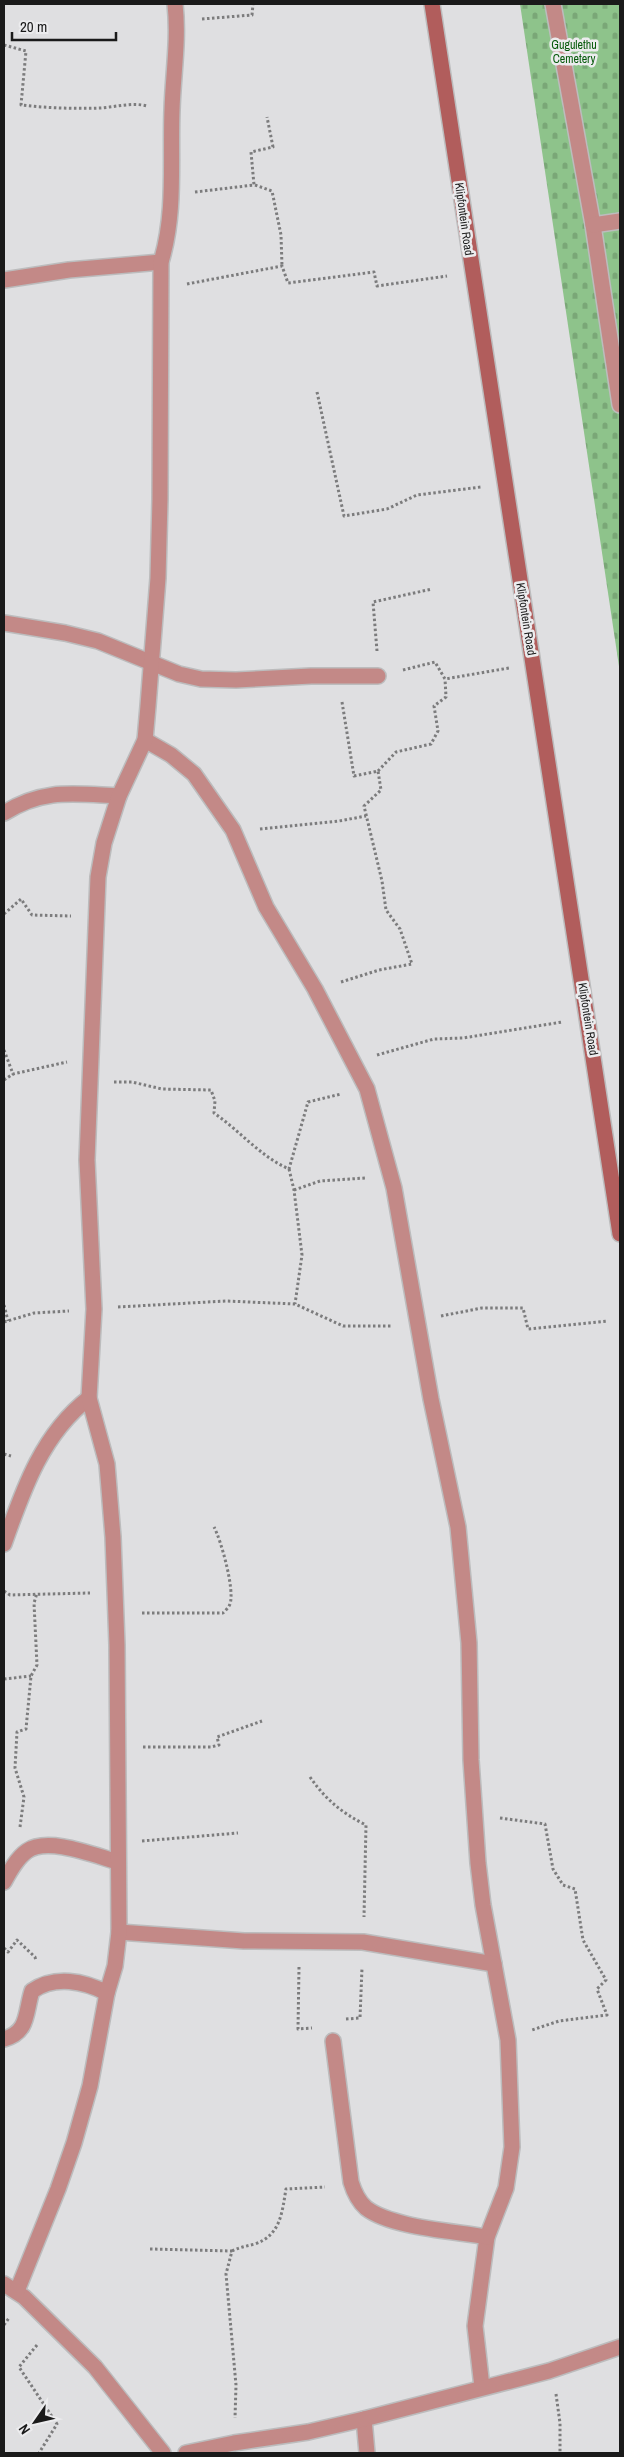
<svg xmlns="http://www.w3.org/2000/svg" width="624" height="2457" font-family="'Archivo Narrow',sans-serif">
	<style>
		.cemetery { fill: url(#cemetery-stones) }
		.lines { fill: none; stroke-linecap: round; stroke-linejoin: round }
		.lane-casing { stroke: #bcbcbd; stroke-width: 18 }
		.street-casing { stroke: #bcbcbd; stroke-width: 18 }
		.secondary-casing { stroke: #bcbcbd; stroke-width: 18 }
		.path { stroke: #7c7c7d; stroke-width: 3; stroke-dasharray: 2.5 2.5; stroke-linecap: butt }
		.lane { stroke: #c38987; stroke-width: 15 }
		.street { stroke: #c38987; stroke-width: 15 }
		.secondary { stroke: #b15d5c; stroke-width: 15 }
		.labels { text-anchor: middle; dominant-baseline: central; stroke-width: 5; stroke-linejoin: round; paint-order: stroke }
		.park-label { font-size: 12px; fill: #065a0b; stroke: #ececee }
		.street-label { font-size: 12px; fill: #1a1a1a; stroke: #ececee }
	</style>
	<defs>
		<pattern id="cemetery-stones" width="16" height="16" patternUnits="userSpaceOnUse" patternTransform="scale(1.25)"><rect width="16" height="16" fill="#8ec38b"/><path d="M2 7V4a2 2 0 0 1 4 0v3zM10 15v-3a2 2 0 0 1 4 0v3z" fill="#7aa777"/></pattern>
	</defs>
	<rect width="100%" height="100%" fill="#dfdfe1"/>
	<!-- cemetery -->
	<polygon class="cemetery" points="520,4 620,4 620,673"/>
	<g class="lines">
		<!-- lane casing -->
		<g class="lane-casing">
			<g id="lane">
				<polyline points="553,4 593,225 620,405"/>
				<polyline points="593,225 620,221"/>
			</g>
		</g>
		<!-- street casing -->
		<g class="street-casing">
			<g id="street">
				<polyline points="4,280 69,270 161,262"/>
				<polyline points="4,623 65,633 98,641 179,674 201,679 236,680 311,676 378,676"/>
				<polyline points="145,740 171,755 194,774 233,830 266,907 315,989 367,1089 394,1188 431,1399 458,1527 469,1643 471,1760 478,1863 483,1905 508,2040 512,2147 506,2188 487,2237 475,2326 482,2387"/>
				<path d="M4,813C44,788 74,794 119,796"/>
				<path d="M4,1544C23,1490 42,1434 89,1398"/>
				<path d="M4,1882C10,1871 17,1858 27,1851C48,1836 96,1856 118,1862"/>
				<polyline points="119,1932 244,1941 363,1942 494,1964"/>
				<path d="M4,2039C29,2032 25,2013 32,1991C55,1975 84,1981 107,1993"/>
				<path d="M333,2041L351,2182C354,2192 358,2201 366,2208C392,2228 455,2231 487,2237"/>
				<polyline points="4,2284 24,2297 95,2367 163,2453"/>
				<path d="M17,2291L58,2189L74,2143L90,2086L107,1993L115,1966L119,1932L117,1645L113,1537L107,1464L89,1398L94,1309L87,1160L98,877L104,843L119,796L145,740L148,706L158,578L160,499L161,262C176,212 170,162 172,110C173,75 179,39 175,4"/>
				<polyline points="364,2419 367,2453"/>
				<polyline points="186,2453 234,2443 308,2432 364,2419 549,2371 620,2347"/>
			</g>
		</g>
		<!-- secondary casing -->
		<g class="secondary-casing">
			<polyline id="secondary" points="432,4 620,1234"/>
		</g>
		<!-- path -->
		<g class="path">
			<polyline points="202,19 252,15 253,4"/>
			<path d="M4,45L26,51L21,105C47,108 74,109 100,108C116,107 132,102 147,106"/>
			<polyline points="255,185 272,191 281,235 282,266"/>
			<polyline points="195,192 254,185 251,152 273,147 267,117"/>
			<polyline points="187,284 282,266 288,283 374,272 377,286 447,276"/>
			<polyline points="317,392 344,516 387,509 417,495 481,487"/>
			<polyline points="377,651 373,602 432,589"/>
			<polyline points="403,670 435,662 445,679 509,668"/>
			<polyline points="378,771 396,752 431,744 438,731 434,706 446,697 445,679"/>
			<polyline points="260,829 339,821 366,816"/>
			<polyline points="4,914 21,899 32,915 71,916"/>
			<polyline points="341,982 379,970 412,964 400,929 386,910 382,881 364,806 381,790 378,771 354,776 342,702"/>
			<polyline points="4,1050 13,1074 67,1062"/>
			<polyline points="377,1055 434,1039 463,1038 562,1022"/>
			<polyline points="4,1080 13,1074"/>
			<path d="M114,1082H132L162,1089L211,1090L215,1101L214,1113C240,1131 261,1157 289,1169L308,1102L341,1094"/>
			<polyline points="289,1169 294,1190 302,1255 295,1304"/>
			<polyline points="294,1190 320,1181 365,1178"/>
			<polyline points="4,1305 8,1321"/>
			<polyline points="118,1307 226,1301 295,1304 343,1326 392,1326"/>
			<polyline points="441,1316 482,1308 523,1308 528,1329 608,1321"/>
			<polyline points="4,1322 34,1313 69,1311"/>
			<polyline points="4,1454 11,1456"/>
			<polyline points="4,1591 10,1595 90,1593"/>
			<path d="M142,1613H223C225,1611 229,1607 230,1604C235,1590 221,1540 214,1527"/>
			<polyline points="4,1679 31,1676"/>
			<polyline points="143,1747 211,1747 219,1745 217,1737 262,1721"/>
			<path d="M310,1777C326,1800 342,1813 366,1825L364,1917"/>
			<polyline points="500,1818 545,1824 553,1869 563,1885 575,1889 583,1940 606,1980 597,1989 607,2015 559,2021 532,2030"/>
			<polyline points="20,1827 24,1797 15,1768 17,1732 26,1729 31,1676 37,1665 34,1603 37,1593"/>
			<polyline points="142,1841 238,1833"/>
			<polyline points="4,1948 8,1952 17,1940 35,1957 36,1961"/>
			<polyline points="299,1967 298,2029 312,2028"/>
			<polyline points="346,2019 360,2018 362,1968"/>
			<polyline points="150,2249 232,2251 226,2274 236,2385 235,2418"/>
			<path d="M232,2251C240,2247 247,2246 255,2244C281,2235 282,2212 286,2189L325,2187"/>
			<polyline points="4,2325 9,2318"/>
			<polyline points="37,2345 19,2367 57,2424 39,2453"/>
			<polyline points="556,2394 560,2423 560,2453"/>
		</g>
		<!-- lane -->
		<use href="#lane" class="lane"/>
		<!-- street -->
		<use href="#street" class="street"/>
		<!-- secondary -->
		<use href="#secondary" class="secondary"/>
	</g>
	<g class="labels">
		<!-- park labels -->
		<g class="park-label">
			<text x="574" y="45">Gugulethu<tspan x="574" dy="14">Cemetery</tspan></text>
		</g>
		<!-- street labels -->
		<g class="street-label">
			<text transform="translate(464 219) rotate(82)">Klipfontein Road</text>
			<text transform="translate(526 619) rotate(81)">Klipfontein Road</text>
			<text transform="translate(588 1019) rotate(81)">Klipfontein Road</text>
		</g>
	</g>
	<!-- border -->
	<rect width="624" height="2457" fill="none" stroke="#1a1a1a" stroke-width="10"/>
	<!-- north arrow -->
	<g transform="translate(35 2422) rotate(236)" stroke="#ececee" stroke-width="4" paint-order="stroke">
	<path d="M0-4L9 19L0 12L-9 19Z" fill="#1a1a1a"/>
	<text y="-8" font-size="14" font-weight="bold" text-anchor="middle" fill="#1a1a1a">N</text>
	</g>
	<!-- scale -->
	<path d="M12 32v8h104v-8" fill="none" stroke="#1a1a1a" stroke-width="2.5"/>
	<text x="20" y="32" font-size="15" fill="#1a1a1a" stroke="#ececee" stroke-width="4" paint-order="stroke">20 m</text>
</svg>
